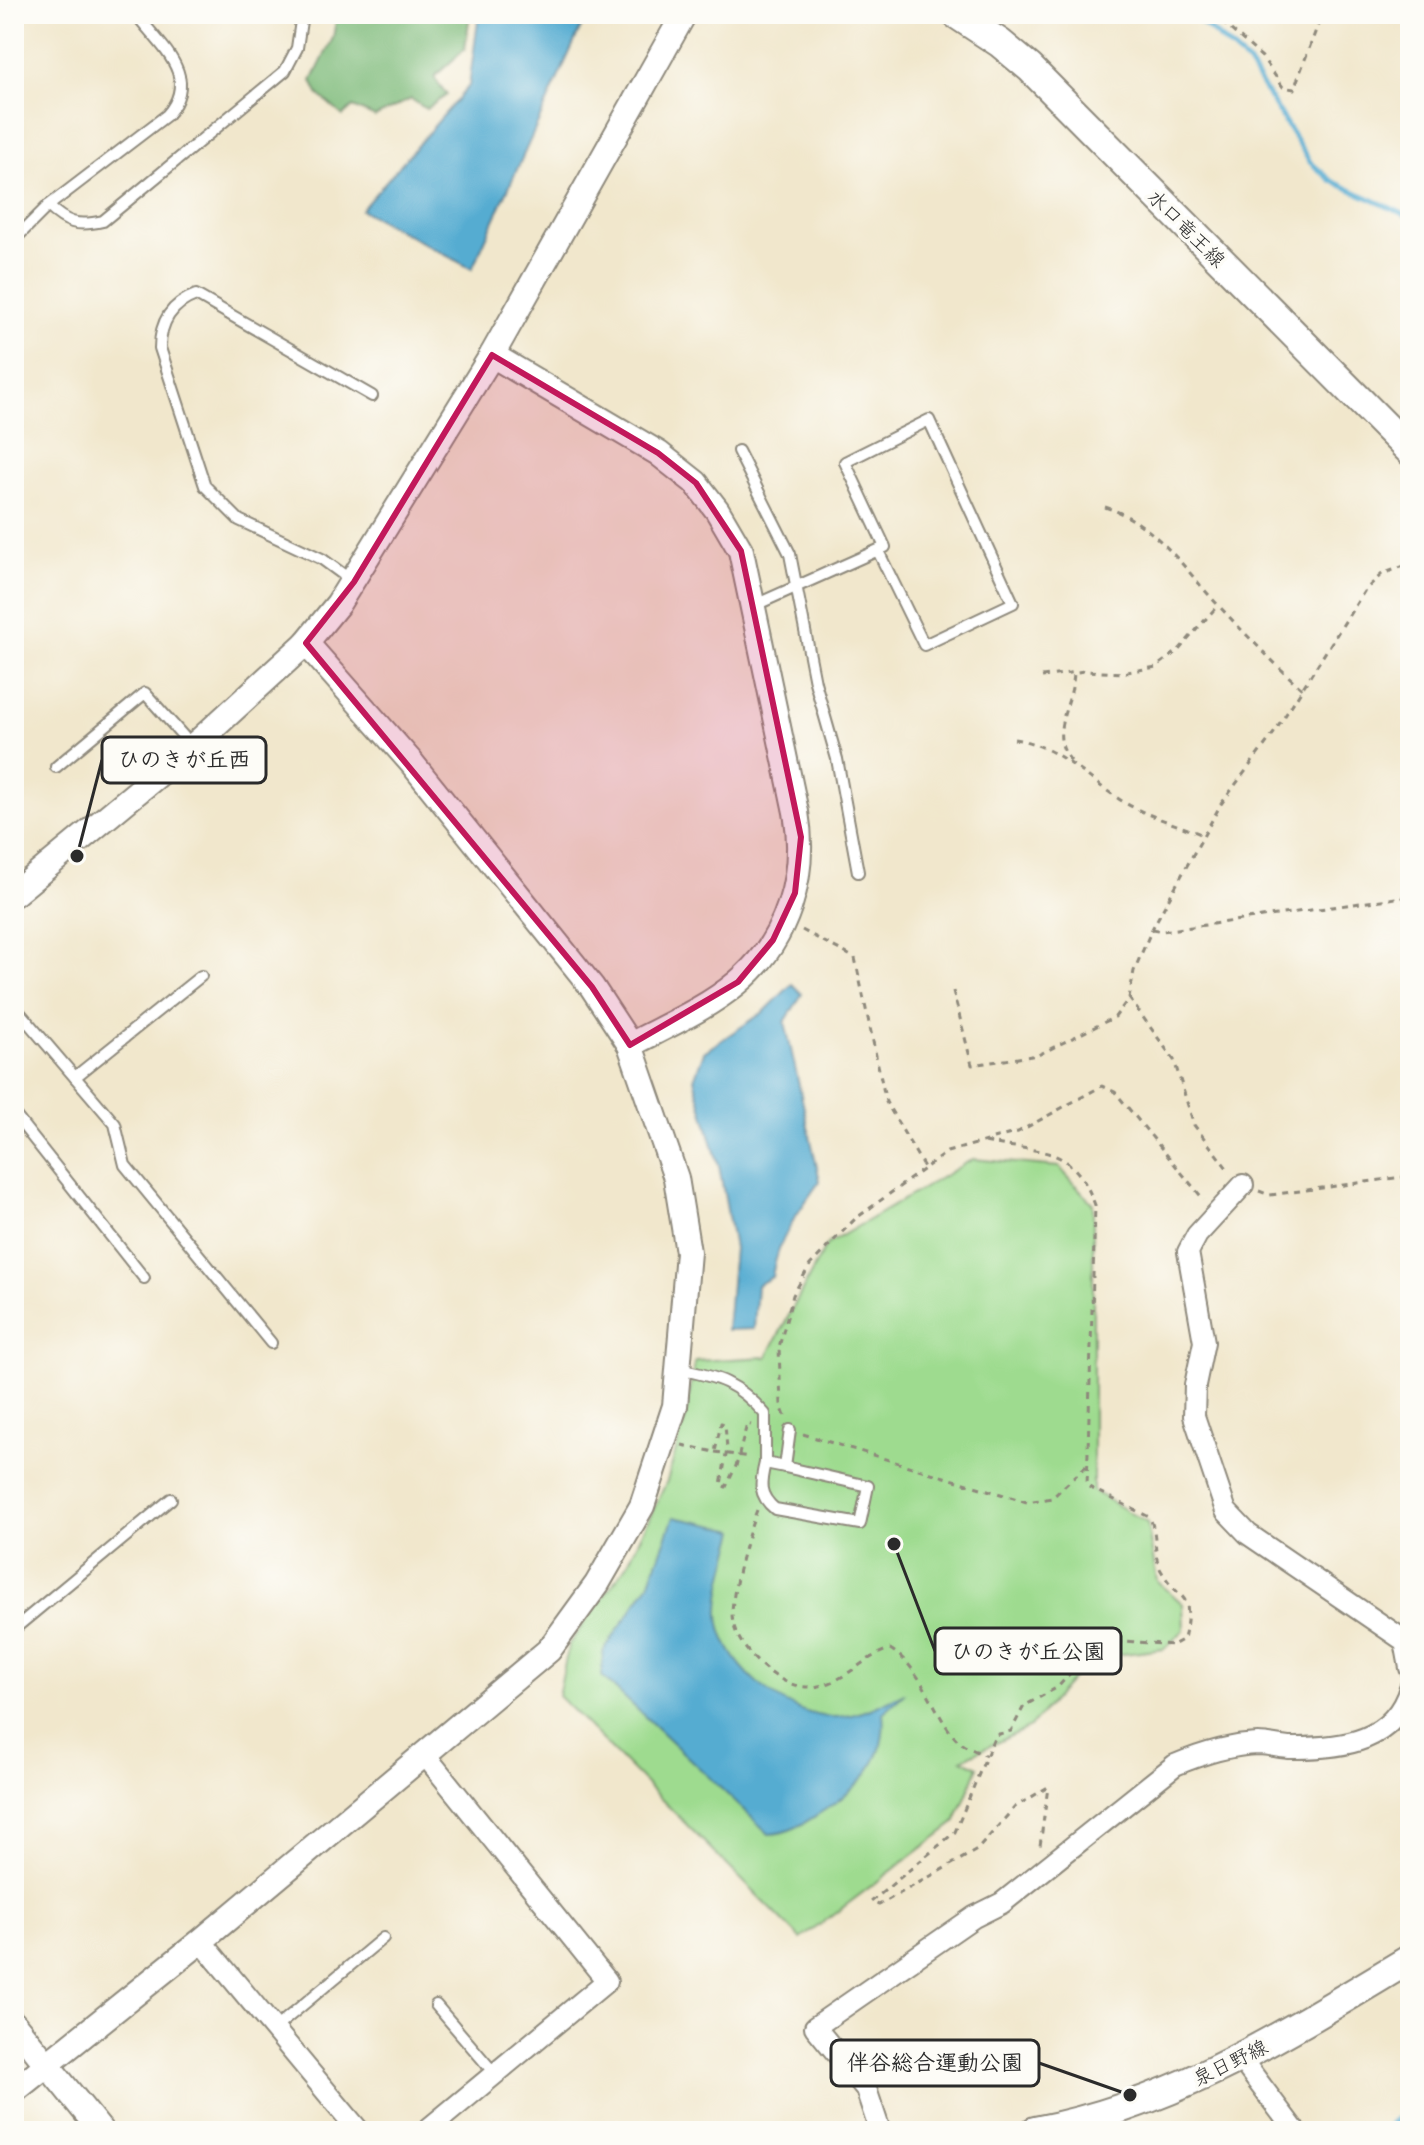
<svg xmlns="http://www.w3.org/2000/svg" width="1424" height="2145" font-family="Delius,'Klee One',sans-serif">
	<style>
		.green { fill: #9edb8f; stroke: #64835d; stroke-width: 2 }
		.forest { fill: #7ebb7a; stroke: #547352; stroke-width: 2 }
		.water { fill: #54acd1; stroke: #406c7e; stroke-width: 2 }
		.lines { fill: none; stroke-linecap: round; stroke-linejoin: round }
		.stream { stroke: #54acd1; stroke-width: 5 }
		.river { stroke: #54acd1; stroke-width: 32 }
		.service-casing { stroke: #8e897c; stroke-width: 14 }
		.minor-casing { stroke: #8e897c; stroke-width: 24 }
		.tertiary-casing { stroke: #8e897c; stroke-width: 28 }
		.secondary-casing { stroke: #8e897c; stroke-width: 32 }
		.path { stroke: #8e897c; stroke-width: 3; stroke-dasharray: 6 6; stroke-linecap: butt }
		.service { stroke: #fff; stroke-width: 10 }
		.minor { stroke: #fff; stroke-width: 20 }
		.tertiary { stroke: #fff; stroke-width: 24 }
		.secondary { stroke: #fff; stroke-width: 28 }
		.marked { fill: #c2185b; fill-opacity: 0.2; stroke: #c2185b; stroke-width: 6; stroke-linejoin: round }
		.labels { text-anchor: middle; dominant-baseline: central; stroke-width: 7; stroke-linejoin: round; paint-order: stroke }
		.street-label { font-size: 20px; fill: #2b2b2b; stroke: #fdfcf7 }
		.leader { fill: none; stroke: #2b2b2b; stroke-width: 3 }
		.callout-dot { fill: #2b2b2b; stroke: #fdfcf7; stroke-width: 3 }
		.callout { fill: #fdfcf7; stroke: #2b2b2b; stroke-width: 3 }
		.callout-label { font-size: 22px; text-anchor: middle; font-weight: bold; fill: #2b2b2b }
	</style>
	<rect width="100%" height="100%" fill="#fdfcf7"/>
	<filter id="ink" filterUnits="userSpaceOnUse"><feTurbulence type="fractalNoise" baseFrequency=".0125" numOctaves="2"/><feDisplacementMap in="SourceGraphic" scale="16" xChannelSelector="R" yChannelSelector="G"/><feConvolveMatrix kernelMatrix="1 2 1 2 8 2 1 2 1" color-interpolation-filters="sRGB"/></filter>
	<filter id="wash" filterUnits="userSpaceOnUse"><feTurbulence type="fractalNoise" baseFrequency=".006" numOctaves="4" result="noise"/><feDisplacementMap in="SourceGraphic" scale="32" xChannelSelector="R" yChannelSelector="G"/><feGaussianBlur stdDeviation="1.8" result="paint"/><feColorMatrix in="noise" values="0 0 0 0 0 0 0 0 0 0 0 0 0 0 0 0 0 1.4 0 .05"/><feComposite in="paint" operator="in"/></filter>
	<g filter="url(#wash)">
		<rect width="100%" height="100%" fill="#f1e7cc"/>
		<!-- green -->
		<polygon class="green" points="973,1159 1059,1167 1093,1204 1093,1491 1147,1523 1157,1581 1183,1604 1184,1630 1164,1649 1091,1658 1030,1727 962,1759 978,1767 955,1823 801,1939 558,1696 569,1644 627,1565 667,1481 685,1420 695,1361 767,1357 826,1245"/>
		<!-- forest -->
		<polygon class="forest" points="337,14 470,14 465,49 434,77 447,95 426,109 411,99 375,117 353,107 343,116 318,94 312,81 333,38"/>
		<!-- water -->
		<g class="water">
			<polygon points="479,14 587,14 472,269 361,210 469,86"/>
			<path d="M792,984L802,994L785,1022L820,1181C799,1210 777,1240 772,1277L757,1285L754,1329L727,1330L734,1248L719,1166L694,1079L704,1052L765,1011Z"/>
			<path d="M674,1517L736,1530C730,1555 720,1583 719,1609C716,1661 786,1718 835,1717C860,1717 883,1703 905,1693L883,1713C888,1762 859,1788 820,1813C803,1824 790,1833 769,1834L602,1676L603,1652L649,1584Z"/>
		</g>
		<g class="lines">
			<!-- stream -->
			<polyline class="stream" points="1192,14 1248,63 1310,162 1332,181 1410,217"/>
			<!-- river -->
			<polyline class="river" points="1402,2131 1410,2126"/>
		</g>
	</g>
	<g filter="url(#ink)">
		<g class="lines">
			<!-- service casing -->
			<g class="service-casing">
				<g id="service">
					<path d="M48,206C66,223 77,227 103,221L285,71L297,48L302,14"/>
					<path d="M14,240L48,206L167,115C201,76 161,47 136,14"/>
					<polyline points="738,451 790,554 815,682 837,759 858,872"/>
					<path d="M352,581L322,559L239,520L205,486L160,348C160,322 171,304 196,295L372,396"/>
					<polyline points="753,606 885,547 845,462 929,420 1013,603 924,645 878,551"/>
					<polyline points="56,767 145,693 191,745"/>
					<polyline points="14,1006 115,1124 125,1165 271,1343"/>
					<polyline points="75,1077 201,976"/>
					<polyline points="14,1114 144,1278"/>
					<path d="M678,1369C719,1377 737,1382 765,1414V1463L785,1467L790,1430"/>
					<path d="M765,1463C760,1483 758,1495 775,1509L860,1524L868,1486L785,1467"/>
					<polyline points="14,1629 171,1499"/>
					<polyline points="436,2005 495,2074"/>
					<polyline points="274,2029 383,1938"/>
				</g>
			</g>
			<!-- minor casing -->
			<g class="minor-casing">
				<g id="minor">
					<polyline points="1243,1185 1197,1235 1188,1252 1204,1342 1195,1385 1194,1416 1226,1511 1248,1534 1405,1641 1410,1668"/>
					<polyline points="425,1755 607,1981 426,2131"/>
					<polyline points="201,1941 359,2131"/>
					<polyline points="1241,2059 1295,2131"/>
					<path d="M880,2131L866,2089L815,2027L974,1917L1002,1903L1175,1765C1201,1754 1229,1745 1258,1744C1271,1744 1283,1749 1295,1748C1343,1748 1394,1742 1410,1688"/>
				</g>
			</g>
			<!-- tertiary casing -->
			<g class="tertiary-casing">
				<g id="tertiary">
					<path d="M492,355L658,453L696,483L717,510L741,551L796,812C807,875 788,941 737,983C706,1009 666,1026 630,1045"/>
					<polyline points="14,894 200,740 306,643 338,604 492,355 684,14"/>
					<polyline points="14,2024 101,2131"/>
					<polyline points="14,2091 201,1941 549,1650 597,1584 642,1506 675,1406 688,1252 676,1178 630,1045 592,987 411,762 306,643"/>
				</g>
			</g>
			<!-- secondary casing -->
			<g class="secondary-casing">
				<g id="secondary">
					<polyline points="956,14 1000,43 1030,68 1410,451"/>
					<path d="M1035,2131C1177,2104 1288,2032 1410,1959"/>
				</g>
			</g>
			<!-- path -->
			<g class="path">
				<polyline points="1213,14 1262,57 1283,87 1294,89 1322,14"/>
				<path d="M1105,507C1156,523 1184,569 1219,606C1246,635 1273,662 1302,689"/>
				<polyline points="1042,677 1084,671 1122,673 1156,667 1178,651 1218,605"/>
				<path d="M1014,739C1057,745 1086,778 1122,801C1146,816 1177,824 1203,835"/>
				<path d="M1071,761C1047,732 1072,709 1074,673"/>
				<polyline points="1152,929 1163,931 1410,896"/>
				<polyline points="802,930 855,958 886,1102 925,1169"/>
				<polyline points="953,991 972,1065 1038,1055 1115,1017 1129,998 1134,971 1152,929 1221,804 1274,733 1365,590 1382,574 1410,564"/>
				<polyline points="1129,998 1174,1060 1194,1125 1230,1172"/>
				<path d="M985,1142C1042,1154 1072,1143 1095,1205L1087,1486L1149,1517C1159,1533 1152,1557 1162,1572C1182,1606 1194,1588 1184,1639L1173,1645L1125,1641L1082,1660L1058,1687L1024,1706L1011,1731L995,1735L955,1832L871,1902L879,1905L977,1850L1015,1807L1048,1787L1040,1846"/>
				<polyline points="1259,1191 1270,1195 1410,1176"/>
				<polyline points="785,1416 781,1406 779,1347 793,1295 810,1265 855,1219 947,1152 1018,1132 1102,1086 1115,1092 1204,1200"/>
				<polyline points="803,1434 1027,1502 1052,1498 1087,1465"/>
				<polyline points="682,1445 715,1452 721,1423 725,1424 727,1449 721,1485 726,1487 736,1466 747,1424 751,1425"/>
				<polyline points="715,1452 750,1457"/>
				<path d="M757,1510C747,1536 733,1585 732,1613C732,1635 750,1657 767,1670C780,1680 794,1688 812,1687C843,1685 862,1657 890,1649C927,1671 936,1725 963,1745C970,1749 979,1752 986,1756"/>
			</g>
			<!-- service -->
			<use href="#service" class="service"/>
			<!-- minor -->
			<use href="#minor" class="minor"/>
			<!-- tertiary -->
			<use href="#tertiary" class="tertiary"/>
			<!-- secondary -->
			<use href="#secondary" class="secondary"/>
		</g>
	</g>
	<!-- marked area -->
	<path class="marked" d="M492,355L658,453L696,483L741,551L801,837L795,893L773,940L738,982L630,1045L592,987L306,643L354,582Z"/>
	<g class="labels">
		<!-- street labels -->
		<g class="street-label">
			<text transform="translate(1187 228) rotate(45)">水口竜王線</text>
			<text transform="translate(1230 2062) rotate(-26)">泉日野線</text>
		</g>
	</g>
	<!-- callouts -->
	<path class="leader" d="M77 856L102 760M894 1544L935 1651M1130 2095L1039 2063"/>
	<g class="callout-dot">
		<circle cx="77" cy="856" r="8"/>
		<circle cx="894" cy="1544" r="8"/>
		<circle cx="1130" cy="2095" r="8"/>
	</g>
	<g class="callout">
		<rect x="102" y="737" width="164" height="46" rx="8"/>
		<rect x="935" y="1628" width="186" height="46" rx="8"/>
		<rect x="831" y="2040" width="208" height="46" rx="8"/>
	</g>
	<g class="callout-label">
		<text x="184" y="767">ひのきが丘西</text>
		<text x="1028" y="1659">ひのきが丘公園</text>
		<text x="935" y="2070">伴谷総合運動公園</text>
	</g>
	<!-- margin -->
	<rect width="1424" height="2145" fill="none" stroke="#fdfcf7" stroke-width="48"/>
</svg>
